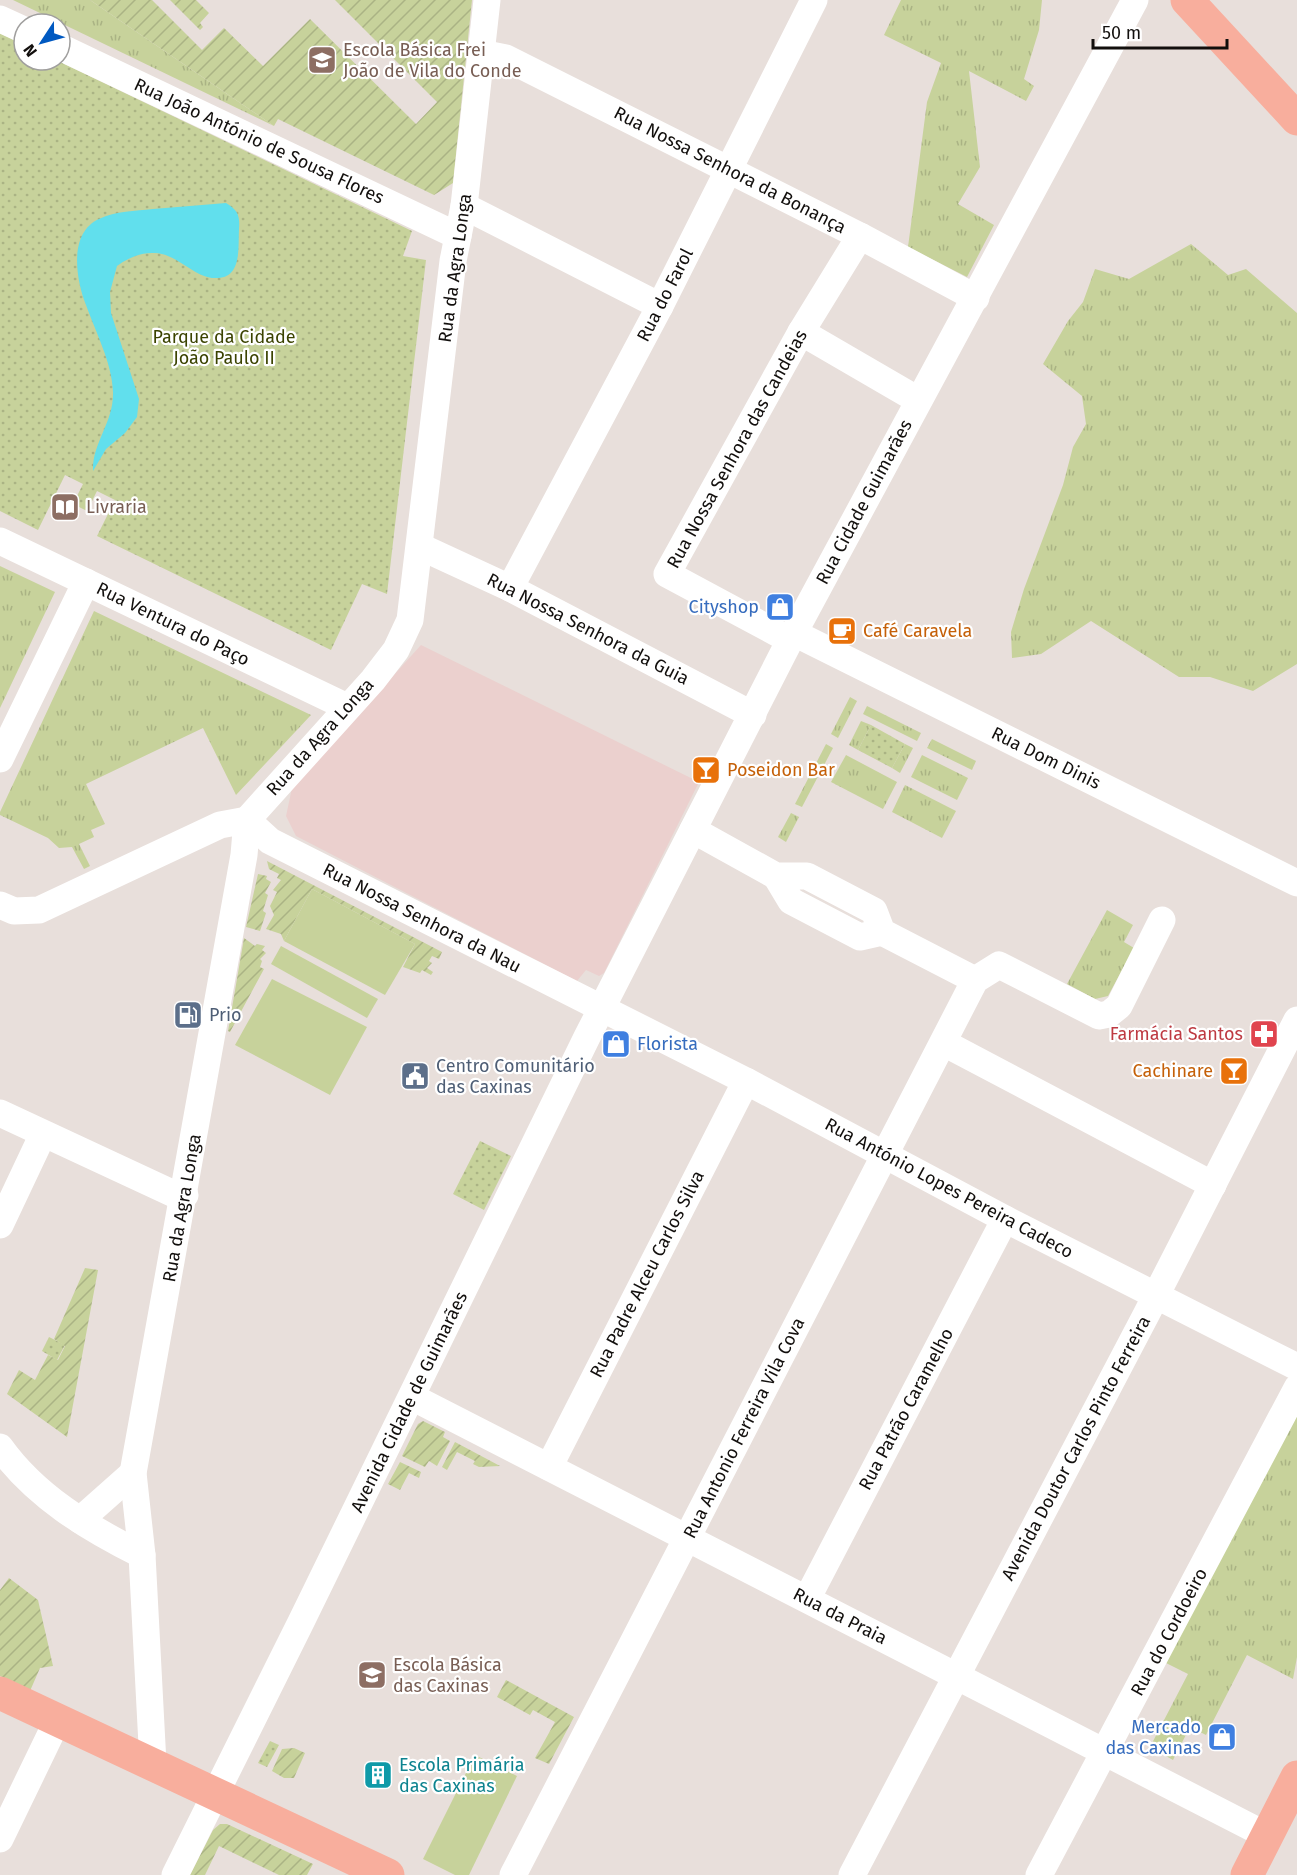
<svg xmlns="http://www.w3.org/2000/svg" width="1297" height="1875" font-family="'Fira Sans',sans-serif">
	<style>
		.industrial { fill: #ebd0ce }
		.grass { fill: url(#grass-tufts) }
		.park { fill: url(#park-dots) }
		.garden { fill: url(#garden-furrows) }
		.pitch { fill: #c7d29b }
		.water { fill: #61dfed }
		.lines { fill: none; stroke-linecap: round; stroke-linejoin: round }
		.minor { stroke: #fff; stroke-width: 27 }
		.major { stroke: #f8ae9d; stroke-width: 33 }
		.labels { text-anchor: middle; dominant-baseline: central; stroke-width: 4.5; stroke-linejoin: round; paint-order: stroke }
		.education-label { font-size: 18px; fill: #785e54; stroke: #fff; text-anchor: start }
		.street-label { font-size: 18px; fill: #120f0d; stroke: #fff }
		.park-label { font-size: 18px; fill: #3b4300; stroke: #fff }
		.shop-label { font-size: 18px; fill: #366cbe; stroke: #fff; text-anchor: end }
		.food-label { font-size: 18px; fill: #c56008; stroke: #fff; text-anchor: start }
		.service-label { font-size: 18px; fill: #4e5e75; stroke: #fff; text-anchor: start }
		.health-label { font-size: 18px; fill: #be3a42; stroke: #fff; text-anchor: end }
		.culture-label { font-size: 18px; fill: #0d838f; stroke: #fff; text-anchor: start }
	</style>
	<defs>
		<pattern id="grass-tufts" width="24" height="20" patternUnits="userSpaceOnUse" patternTransform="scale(1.5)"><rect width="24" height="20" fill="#c7d29b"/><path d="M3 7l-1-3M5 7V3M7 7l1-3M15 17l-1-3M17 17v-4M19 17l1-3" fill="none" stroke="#aab384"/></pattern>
		<pattern id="park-dots" width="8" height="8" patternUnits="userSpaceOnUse" patternTransform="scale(1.5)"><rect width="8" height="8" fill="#c7d29b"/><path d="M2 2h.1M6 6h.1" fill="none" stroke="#aab384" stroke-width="1.8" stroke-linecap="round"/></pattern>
		<pattern id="garden-furrows" width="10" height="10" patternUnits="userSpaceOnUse" patternTransform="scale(1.5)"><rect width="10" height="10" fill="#c7d29b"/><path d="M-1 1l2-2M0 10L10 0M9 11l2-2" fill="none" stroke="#aab384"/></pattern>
	</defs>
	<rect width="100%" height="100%" fill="#e8dfdb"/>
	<!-- industrial -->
	<polygon class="industrial" points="421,645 699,782 604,973 599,976 586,970 577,981 296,836 286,816 292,788"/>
	<!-- grass -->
	<g class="grass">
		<polygon points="13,0 90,0 274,126"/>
		<polygon points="901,0 1042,0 1039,30 1024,79 1034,86 1026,101 969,71 980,167 958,204 994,225 967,277 908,247 927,102 941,63 884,35"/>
		<polygon points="1191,244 1228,275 1246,269 1297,313 1297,664 1253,691 1210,677 1179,677 1091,621 1041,654 1012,658 1011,632 1024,589 1063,485 1073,447 1086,424 1082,396 1043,364 1068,321 1083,302 1095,269 1129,279"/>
		<polygon points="0,566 55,592 0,708"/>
		<polygon points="94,611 311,715 236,795 203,728 86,784 105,824 91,830 94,837 79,844 90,866 84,869 72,847 59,848 48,838 0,815 0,812"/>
		<polygon points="850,697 857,701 838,738 831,734"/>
		<polygon points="867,706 921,733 917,741 863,714"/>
		<polygon points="861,721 871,725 858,750 849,745"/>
		<polygon points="932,739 976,761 972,770 927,748"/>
		<polygon points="826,744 833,748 802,807 795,804"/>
		<polygon points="905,744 913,748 900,773 892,768"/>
		<polygon points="846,755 897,782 883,809 831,782"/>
		<polygon points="922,755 968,778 957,800 911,777"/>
		<polygon points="905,785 956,811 942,838 892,812"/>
		<polygon points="791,813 799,817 786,842 778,837"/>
		<polygon points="1107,910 1133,925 1124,942 1134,948 1108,996 1095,999 1067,984"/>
		<polygon points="1297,1404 1297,1657 1293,1679 1247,1655 1206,1735 1190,1727 1173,1760 1150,1747 1188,1674 1162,1661"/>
	</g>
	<!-- park -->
	<g class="park">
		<polygon points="0,33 24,45 24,60 56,60 412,231 403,256 426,260 387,594 362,584 331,650 97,536 115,500 97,491 87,511 73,504 83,484 65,475 38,530 0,511"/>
		<polygon points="871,725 905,744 892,768 858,750"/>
		<polygon points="480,1141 511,1156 484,1210 453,1194"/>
		<polygon points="49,1337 65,1345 57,1360 42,1351"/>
		<polygon points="270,1741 279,1745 267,1767 258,1763"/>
	</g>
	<!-- garden -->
	<g class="garden">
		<polygon points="90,0 152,0 202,50 224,28 263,66 310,19 416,124 437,102 335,0 472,0 453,183 434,195 278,119 274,126"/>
		<polygon points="170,0 196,0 209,13 200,23 203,27 200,30"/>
		<polygon points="267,861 442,952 439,959 432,956 429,961 432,963 427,968 433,972 431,975 422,970 420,973 403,967 415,944 312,889 284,941 281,934 266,929 274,915 270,906 277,892 273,890 281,880 277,878 279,874 269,869"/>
		<polygon points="258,874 267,876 266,879 271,882 265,893 268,895 263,911 266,913 260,931 246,927"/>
		<polygon points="244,938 255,946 257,944 265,946 262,950 266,953 260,959 262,961 260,967 264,969 230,1032 228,1031"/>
		<polygon points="85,1268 98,1270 67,1437 7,1394 19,1370 35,1380 48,1355 58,1360 65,1346 54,1339"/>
		<polygon points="423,1421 445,1432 443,1437 450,1441 437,1466 429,1461 425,1467 402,1456 418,1424"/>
		<polygon points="455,1442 500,1466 479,1467 473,1464 475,1461 457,1452 447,1470 442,1467"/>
		<polygon points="400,1462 421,1472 419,1478 409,1473 400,1490 388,1484"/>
		<polygon points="9,1578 38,1600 53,1666 40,1668 30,1691 0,1676 0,1590"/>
		<polygon points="506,1680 574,1717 549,1764 535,1758 555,1722 533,1710 530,1715 497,1697"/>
		<polygon points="294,1748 305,1753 294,1778 284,1778 272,1771 282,1749"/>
		<polygon points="220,1824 227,1824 313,1864 307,1875 279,1875 219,1846 205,1875 190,1875 213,1830"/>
	</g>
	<!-- pitch -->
	<g class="pitch">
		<polygon points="312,889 415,944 385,995 284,941"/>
		<polygon points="281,946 378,999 367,1018 271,964"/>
		<polygon points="272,979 367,1027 330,1095 235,1045"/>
		<polygon points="475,1755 517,1776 469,1875 455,1875 423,1859"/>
	</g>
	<!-- water -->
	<path class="water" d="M226,203C238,210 240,216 239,229C238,247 242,277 218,278C195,280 179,254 155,253C141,252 128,258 117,266L110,292L111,313L139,399L137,417L125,433L106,449L93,471C92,443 114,422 113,392C112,363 96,333 86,305C76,280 68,233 99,219C116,211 135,211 153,209C178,207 202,205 226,203Z"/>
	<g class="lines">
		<!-- minor -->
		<g class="minor">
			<polyline points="0,19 24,30"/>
			<polyline points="60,47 458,236"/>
			<polyline points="481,53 506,58 860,236 976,298"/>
			<polyline points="464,206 660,306"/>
			<polyline points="801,332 918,400"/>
			<polyline points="0,541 347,707"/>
			<polyline points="421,547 510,588 753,715"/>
			<polyline points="510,588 660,306 814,0"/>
			<polyline points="794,633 1297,883"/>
			<polyline points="790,640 667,574 801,332 860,236"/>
			<polyline points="0,759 86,582"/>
			<polyline points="247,820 270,841 746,1081 1005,1219 1297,1367"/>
			<polyline points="693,830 776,876 807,876 874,911 882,932 975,980"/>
			<polyline points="776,876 791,901 860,937 882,932"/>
			<polyline points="0,905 14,911 39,910 220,825 247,820"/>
			<polyline points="944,1043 1213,1185"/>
			<polyline points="0,1113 174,1194 185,1195"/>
			<polyline points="0,1225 43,1134"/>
			<polyline points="412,1397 1268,1836"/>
			<path d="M0,1447C35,1496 88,1528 142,1555"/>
			<polyline points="549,1467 746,1081"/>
			<polyline points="80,1520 133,1473"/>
			<polyline points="807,1599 1005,1219"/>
			<polyline points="153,1764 142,1555 133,1473 244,855 247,820 373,680 396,650 410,620 453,261 464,206 487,0"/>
			<polyline points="0,1839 58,1719"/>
			<polyline points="175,1875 301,1622 587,1037 790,640 1135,0"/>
			<polyline points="513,1875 975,980 999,965 1099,1016 1109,1014 1119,1006 1162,920"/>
			<polyline points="852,1875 1146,1315 1297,1020"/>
			<polyline points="1039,1875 1297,1388"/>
		</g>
		<!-- major -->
		<g class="major">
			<polyline points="1187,0 1297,119"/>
			<polyline points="0,1693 388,1875"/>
			<polyline points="1247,1875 1297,1777"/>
		</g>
	</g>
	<!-- icons -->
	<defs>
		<g id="school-square" transform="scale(1.5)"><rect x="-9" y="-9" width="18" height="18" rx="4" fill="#8d6e63" stroke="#fff"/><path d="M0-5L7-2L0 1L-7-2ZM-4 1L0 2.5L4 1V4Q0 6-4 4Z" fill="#fff"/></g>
		<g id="library-square" transform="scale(1.5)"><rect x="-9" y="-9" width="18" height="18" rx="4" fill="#8d6e63" stroke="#fff"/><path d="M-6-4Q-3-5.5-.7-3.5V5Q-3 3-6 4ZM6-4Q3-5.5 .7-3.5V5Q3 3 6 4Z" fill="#fff"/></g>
		<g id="shop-square" transform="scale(1.5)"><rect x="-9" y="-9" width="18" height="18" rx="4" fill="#3f7fe0" stroke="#fff"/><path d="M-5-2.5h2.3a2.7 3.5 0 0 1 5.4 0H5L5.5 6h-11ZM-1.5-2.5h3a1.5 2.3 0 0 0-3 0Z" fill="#fff"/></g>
		<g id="cafe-square" transform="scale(1.5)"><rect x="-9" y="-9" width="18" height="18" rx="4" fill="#e8710a" stroke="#fff"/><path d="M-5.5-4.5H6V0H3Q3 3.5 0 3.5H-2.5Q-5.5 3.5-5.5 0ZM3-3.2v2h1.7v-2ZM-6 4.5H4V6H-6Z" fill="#fff"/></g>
		<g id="bar-square" transform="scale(1.5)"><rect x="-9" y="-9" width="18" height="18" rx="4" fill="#e8710a" stroke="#fff"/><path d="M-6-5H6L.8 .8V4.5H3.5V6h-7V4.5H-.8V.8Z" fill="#fff"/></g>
		<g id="fuel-square" transform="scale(1.5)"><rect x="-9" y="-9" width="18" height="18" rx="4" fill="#5c6f8a" stroke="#fff"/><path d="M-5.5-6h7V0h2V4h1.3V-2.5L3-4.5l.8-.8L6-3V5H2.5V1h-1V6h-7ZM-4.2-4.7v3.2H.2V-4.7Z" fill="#fff"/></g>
		<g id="pharmacy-square" transform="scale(1.5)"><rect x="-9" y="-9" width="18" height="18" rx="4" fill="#e0444e" stroke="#fff"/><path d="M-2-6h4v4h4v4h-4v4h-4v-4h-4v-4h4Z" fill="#fff"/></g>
		<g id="civic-square" transform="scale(1.5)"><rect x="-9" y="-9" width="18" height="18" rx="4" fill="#5c6f8a" stroke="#fff"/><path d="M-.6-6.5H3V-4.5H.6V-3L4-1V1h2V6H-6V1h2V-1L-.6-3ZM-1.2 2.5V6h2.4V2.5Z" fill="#fff"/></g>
		<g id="building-square" transform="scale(1.5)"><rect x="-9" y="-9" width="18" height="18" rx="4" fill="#0f9aa8" stroke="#fff"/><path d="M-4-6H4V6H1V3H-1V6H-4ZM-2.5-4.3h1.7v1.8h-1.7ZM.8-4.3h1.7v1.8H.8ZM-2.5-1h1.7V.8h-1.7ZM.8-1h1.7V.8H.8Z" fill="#fff"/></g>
	</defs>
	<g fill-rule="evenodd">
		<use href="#school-square" x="322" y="60"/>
		<use href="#library-square" x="65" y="507"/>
		<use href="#shop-square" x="780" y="607"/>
		<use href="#cafe-square" x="842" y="631"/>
		<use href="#bar-square" x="706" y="770"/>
		<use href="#fuel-square" x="188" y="1015"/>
		<use href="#pharmacy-square" x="1264" y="1034"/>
		<use href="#shop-square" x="616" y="1044"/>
		<use href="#bar-square" x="1234" y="1071"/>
		<use href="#civic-square" x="415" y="1076"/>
		<use href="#school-square" x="372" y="1675"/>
		<use href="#shop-square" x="1222" y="1737"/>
		<use href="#building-square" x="378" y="1775"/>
	</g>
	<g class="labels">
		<!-- education labels -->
		<g class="education-label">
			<text x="343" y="50">Escola Básica Frei<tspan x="343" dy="21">João de Vila do Conde</tspan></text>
			<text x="86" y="507">Livraria</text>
			<text x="393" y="1665">Escola Básica<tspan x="393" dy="21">das Caxinas</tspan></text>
		</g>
		<!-- street labels -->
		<g class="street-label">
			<text transform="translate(259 141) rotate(25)">Rua João António de Sousa Flores</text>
			<text transform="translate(730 170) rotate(27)">Rua Nossa Senhora da Bonança</text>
			<text transform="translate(455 268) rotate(-82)">Rua da Agra Longa</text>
			<text transform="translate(665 295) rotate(-63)">Rua do Farol</text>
			<text transform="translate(737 449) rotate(-61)">Rua Nossa Senhora das Candeias</text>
			<text transform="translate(864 502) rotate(-62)">Rua Cidade Guimarães</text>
			<text transform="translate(173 624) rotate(26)">Rua Ventura do Paço</text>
			<text transform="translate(588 629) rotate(27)">Rua Nossa Senhora da Guia</text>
			<text transform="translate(320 737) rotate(-48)">Rua da Agra Longa</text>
			<text transform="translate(1046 758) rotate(26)">Rua Dom Dinis</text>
			<text transform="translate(422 918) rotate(27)">Rua Nossa Senhora da Nau</text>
			<text transform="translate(949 1188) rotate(28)">Rua António Lopes Pereira Cadeco</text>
			<text transform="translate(182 1208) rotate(-80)">Rua da Agra Longa</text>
			<text transform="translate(647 1274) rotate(-63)">Rua Padre Alceu Carlos Silva</text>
			<text transform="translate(409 1402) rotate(-64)">Avenida Cidade de Guimarães</text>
			<text transform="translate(906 1409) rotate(-62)">Rua Patrão Caramelho</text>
			<text transform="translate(744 1428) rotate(-63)">Rua Antonio Ferreira Vila Cova</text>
			<text transform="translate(1076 1448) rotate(-62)">Avenida Doutor Carlos Pinto Ferreira</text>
			<text transform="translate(840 1616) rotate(27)">Rua da Praia</text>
			<text transform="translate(1169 1632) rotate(-62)">Rua do Cordoeiro</text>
		</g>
		<!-- park labels -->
		<g class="park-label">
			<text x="224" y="337">Parque da Cidade<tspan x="224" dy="21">João Paulo II</tspan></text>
		</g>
		<!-- shop labels -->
		<g class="shop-label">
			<text x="759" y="607">Cityshop</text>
			<text x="637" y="1044" text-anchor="start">Florista</text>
			<text x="1201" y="1727">Mercado<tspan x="1201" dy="21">das Caxinas</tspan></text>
		</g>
		<!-- food labels -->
		<g class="food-label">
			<text x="863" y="631">Café Caravela</text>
			<text x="727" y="770">Poseidon Bar</text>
			<text x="1213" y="1071" text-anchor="end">Cachinare</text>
		</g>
		<!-- service labels -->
		<g class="service-label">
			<text x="209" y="1015">Prio</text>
			<text x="436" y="1066">Centro Comunitário<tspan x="436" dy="21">das Caxinas</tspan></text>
		</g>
		<!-- health labels -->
		<g class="health-label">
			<text x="1243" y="1034">Farmácia Santos</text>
		</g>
		<!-- culture labels -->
		<g class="culture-label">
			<text x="399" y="1765">Escola Primária<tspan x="399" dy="21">das Caxinas</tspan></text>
		</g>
	</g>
	<!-- north arrow -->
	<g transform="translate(42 42) rotate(234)"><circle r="28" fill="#ffffff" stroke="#a09f9e" stroke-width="1.5"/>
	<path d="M0-4.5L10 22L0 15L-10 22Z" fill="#0059c1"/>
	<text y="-9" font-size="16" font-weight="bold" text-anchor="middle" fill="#120f0d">N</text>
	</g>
	<!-- scale -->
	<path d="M1093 39v9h134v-9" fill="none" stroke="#120f0d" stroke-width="3"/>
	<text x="1102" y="39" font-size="18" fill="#120f0d" stroke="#ffffff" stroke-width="4.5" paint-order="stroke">50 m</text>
</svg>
